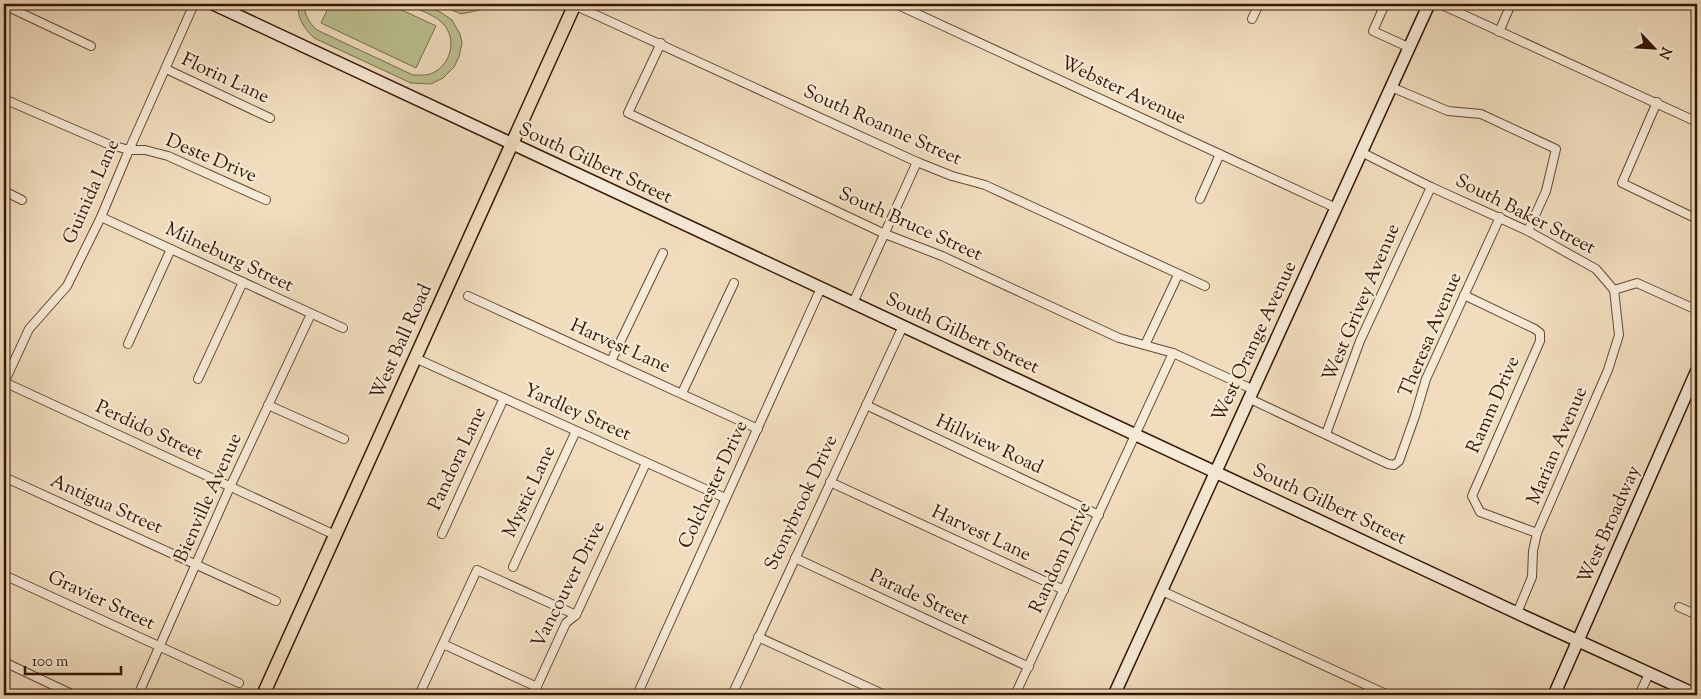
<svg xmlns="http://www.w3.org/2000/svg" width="1701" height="699" font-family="'Sorts Mill Goudy',serif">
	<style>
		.green { fill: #bcc090; stroke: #786c49 }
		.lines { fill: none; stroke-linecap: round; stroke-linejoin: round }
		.street-casing { stroke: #644831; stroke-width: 10 }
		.secondary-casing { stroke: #351702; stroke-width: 14 }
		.primary-casing { stroke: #351702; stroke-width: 15 }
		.street { stroke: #f6e9d5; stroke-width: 8 }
		.secondary { stroke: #f6e9d5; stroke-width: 11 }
		.primary { stroke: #f1ddbe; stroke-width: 12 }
		.labels { text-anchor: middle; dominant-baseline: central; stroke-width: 4.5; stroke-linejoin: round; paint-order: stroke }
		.street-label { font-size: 19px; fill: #351702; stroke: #f6e9d5 }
	</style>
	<rect width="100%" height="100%" fill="#f1ddbe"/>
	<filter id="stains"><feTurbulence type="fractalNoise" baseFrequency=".004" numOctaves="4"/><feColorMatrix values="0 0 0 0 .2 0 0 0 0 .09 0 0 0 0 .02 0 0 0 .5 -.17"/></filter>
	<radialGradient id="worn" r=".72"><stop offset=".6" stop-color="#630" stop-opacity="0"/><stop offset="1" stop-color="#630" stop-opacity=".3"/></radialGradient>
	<!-- green -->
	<g class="green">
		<path d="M298,4H304C305,15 308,22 317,30L413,75C421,75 430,76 436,71C453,61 457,34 440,21C431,13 416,9 405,4H423L442,13L452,20L460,34L462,43L459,57L454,67L443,78L431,84L411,83L314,38C304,28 297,18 298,4Z"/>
		<polygon points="330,4 389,4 436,26 416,68 321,23"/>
		<polygon points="439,4 486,4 484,9 461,14"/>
	</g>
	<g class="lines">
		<!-- street casing -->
		<g class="street-casing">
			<g id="street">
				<polyline points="896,4 1336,208"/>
				<polyline points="1385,4 1373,31 1408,47"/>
				<polyline points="1440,4 1697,122"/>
				<polyline points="4,5 91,46"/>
				<polyline points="574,5 917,162 952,176 985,185 1205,286"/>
				<polyline points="1252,19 1259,4"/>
				<polyline points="1499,32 1511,4"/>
				<polyline points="661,43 628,113 885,234 942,256 1119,338 1173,353 1252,389"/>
				<polyline points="166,69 270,118"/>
				<polyline points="1391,87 1448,111 1481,114 1556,149 1546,191 1528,231"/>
				<polyline points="4,99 108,144 129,150 145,150 168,156 266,200"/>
				<polyline points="1657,102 1622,183 1697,219"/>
				<polyline points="1361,152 1431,187 1528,231 1596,269 1614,290 1637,283 1697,310"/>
				<polyline points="4,191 22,200"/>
				<polyline points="1200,199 1220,154"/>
				<polyline points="101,217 343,328"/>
				<polyline points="1464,295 1535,329 1540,333 1540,341 1472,496 1480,512 1537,533"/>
				<polyline points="468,296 758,429"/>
				<polyline points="853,303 917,162"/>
				<polyline points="128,344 171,249"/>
				<polyline points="1145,345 1178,275"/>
				<polyline points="415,358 725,498"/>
				<polyline points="611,361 663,253"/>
				<polyline points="198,379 243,282"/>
				<polyline points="4,382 335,535"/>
				<polyline points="4,383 29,329 67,286 101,217 129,150 194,4"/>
				<polyline points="682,393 734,283"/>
				<polyline points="1248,398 1388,464 1394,465 1399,461 1415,416 1426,379 1500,217"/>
				<polyline points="268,405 344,439"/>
				<polyline points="866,405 1099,515"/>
				<polyline points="1326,434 1360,341 1431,187"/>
				<polyline points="4,477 276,601"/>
				<polyline points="830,482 1064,590"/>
				<polyline points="442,534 504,398"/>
				<polyline points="795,558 1029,667"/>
				<polyline points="513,567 576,431"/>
				<polyline points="4,575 239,683"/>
				<polyline points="1162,591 1388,695"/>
				<polyline points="1679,607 1697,615"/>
				<polyline points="1517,613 1532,577 1533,551 1537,533 1608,370 1619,335 1614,290"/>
				<polyline points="758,637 885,695"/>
				<polyline points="443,644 537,687"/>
				<polyline points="4,662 74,695"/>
				<polyline points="138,695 230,487 311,314"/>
				<polyline points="419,695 477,570 576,615"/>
				<polyline points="533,695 566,623 576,615 646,463"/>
				<polyline points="637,695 821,288"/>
				<polyline points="732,695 903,326"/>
				<polyline points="1015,695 1173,353"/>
				<polyline points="1639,695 1649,674"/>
			</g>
		</g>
		<!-- secondary casing -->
		<g class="secondary-casing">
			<g id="secondary">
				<polyline points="213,4 1517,613 1697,695"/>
				<polyline points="1114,695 1429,4"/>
				<polyline points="1554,695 1697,370"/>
			</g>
		</g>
		<!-- primary casing -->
		<g class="primary-casing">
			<polyline id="primary" points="263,695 575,4"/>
		</g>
		<!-- street -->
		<use href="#street" class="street"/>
		<!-- secondary -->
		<use href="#secondary" class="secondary"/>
		<!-- primary -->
		<use href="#primary" class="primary"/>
	</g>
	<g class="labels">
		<!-- street labels -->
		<g class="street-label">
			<text transform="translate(225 79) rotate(25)">Florin Lane</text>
			<text transform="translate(1123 91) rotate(25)">Webster Avenue</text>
			<text transform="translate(882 126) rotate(24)">South Roanne Street</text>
			<text transform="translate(211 159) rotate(23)">Deste Drive</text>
			<text transform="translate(595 164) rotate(25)">South Gilbert Street</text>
			<text transform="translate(92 192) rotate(-66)">Guinida Lane</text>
			<text transform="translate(1525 215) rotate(27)">South Baker Street</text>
			<text transform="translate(910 225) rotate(24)">South Bruce Street</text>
			<text transform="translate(229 258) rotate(25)">Milneburg Street</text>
			<text transform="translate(1362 303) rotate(-67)">West Grivey Avenue</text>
			<text transform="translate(962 334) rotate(25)">South Gilbert Street</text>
			<text transform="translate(1431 335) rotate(-67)">Theresa Avenue</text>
			<text transform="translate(402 342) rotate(-66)">West Ball Road</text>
			<text transform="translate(1255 342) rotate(-65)">West Orange Avenue</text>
			<text transform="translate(620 347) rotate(24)">Harvest Lane</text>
			<text transform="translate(1494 405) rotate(-66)">Ramm Drive</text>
			<text transform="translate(577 413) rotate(24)">Yardley Street</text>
			<text transform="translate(149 431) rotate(25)">Perdido Street</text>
			<text transform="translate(989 445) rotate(25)">Hillview Road</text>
			<text transform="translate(1558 446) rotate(-67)">Marian Avenue</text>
			<text transform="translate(458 459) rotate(-65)">Pandora Lane</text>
			<text transform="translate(714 485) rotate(-65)">Colchester Drive</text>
			<text transform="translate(530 492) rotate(-65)">Mystic Lane</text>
			<text transform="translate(209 498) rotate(-66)">Bienville Avenue</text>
			<text transform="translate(802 503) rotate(-65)">Stonybrook Drive</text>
			<text transform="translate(106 505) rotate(24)">Antigua Street</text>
			<text transform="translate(1329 505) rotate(25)">South Gilbert Street</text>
			<text transform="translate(1610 525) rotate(-66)">West Broadway</text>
			<text transform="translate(981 534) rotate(25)">Harvest Lane</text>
			<text transform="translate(1061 558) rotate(-65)">Random Drive</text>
			<text transform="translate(569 585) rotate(-63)">Vancouver Drive</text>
			<text transform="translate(919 598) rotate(25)">Parade Street</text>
			<text transform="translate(101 601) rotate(25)">Gravier Street</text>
		</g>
	</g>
	<!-- margin -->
	<rect width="1701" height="699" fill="none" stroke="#f1ddbe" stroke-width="20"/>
	<rect x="5" y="5" width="1691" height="689" fill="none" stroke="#351702" stroke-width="2.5"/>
	<rect x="10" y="10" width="1681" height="679" fill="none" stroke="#351702"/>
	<!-- north arrow -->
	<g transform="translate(1654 48) rotate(115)" stroke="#f6e9d5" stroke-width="4" paint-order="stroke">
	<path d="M0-4L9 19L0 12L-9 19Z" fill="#351702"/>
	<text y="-8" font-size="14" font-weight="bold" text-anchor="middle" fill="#351702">N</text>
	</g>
	<!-- scale -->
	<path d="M25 666v8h96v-8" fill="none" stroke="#351702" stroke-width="2.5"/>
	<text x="32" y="666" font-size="15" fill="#351702" stroke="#f6e9d5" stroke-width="4" paint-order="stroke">100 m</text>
	<rect width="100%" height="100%" filter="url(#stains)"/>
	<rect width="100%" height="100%" fill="url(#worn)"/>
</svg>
